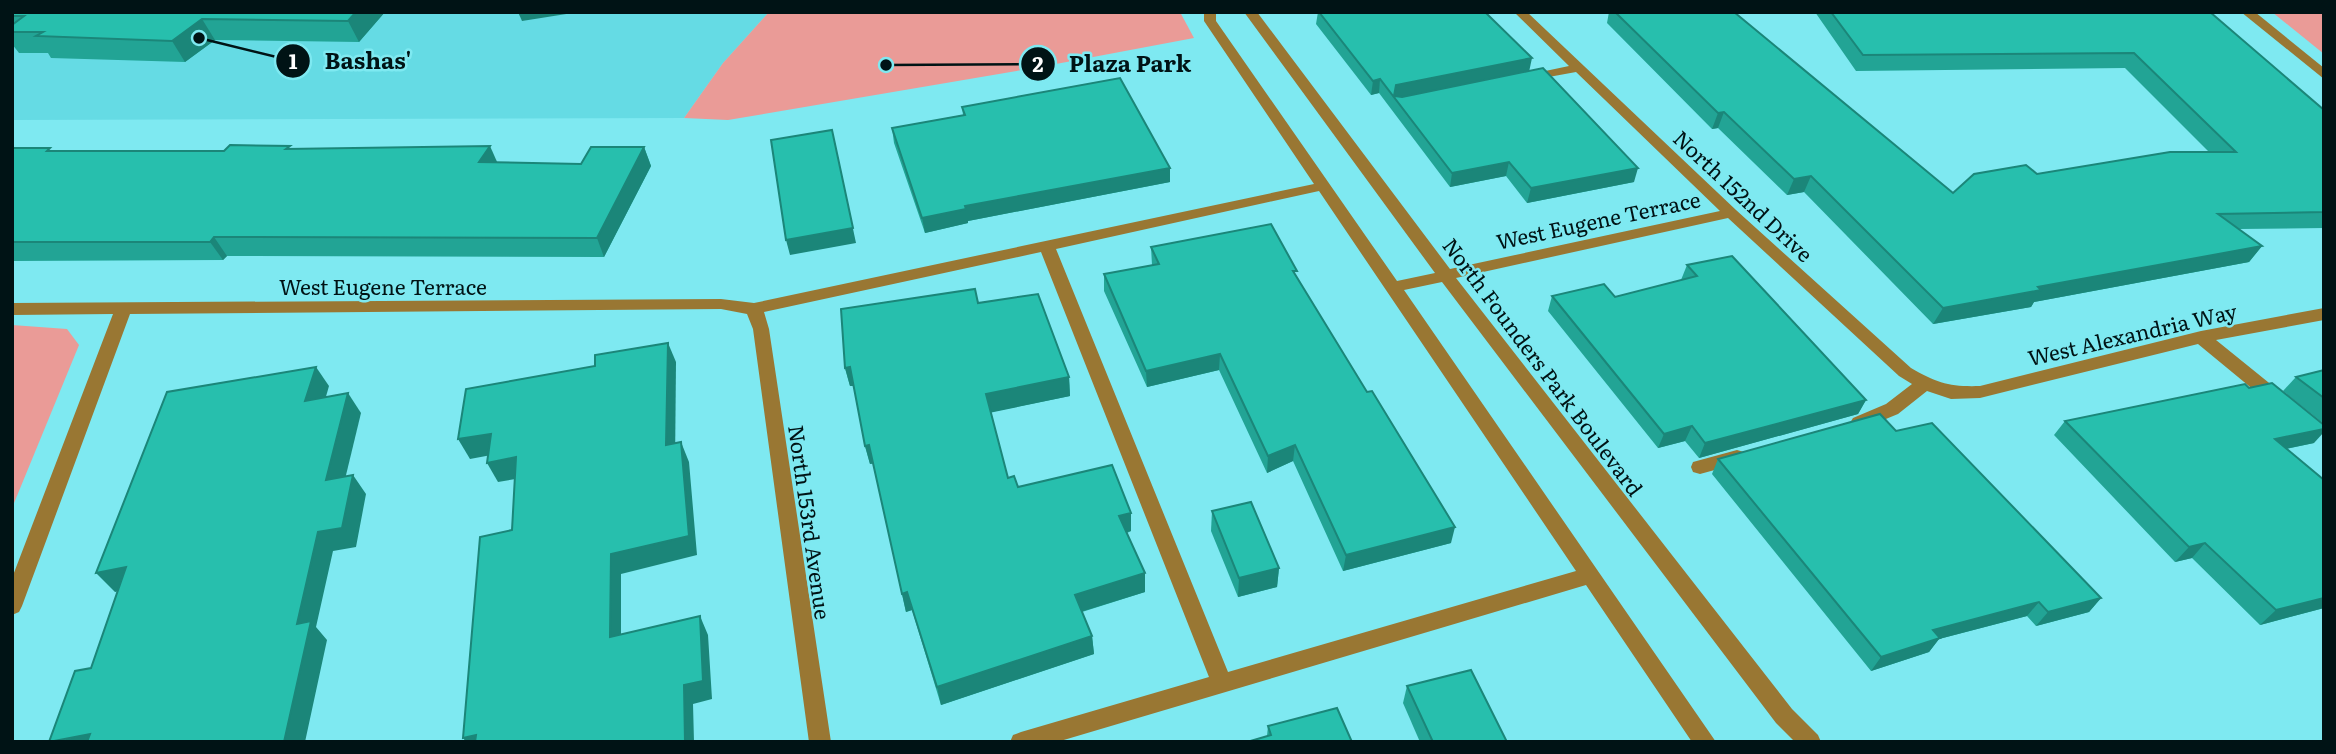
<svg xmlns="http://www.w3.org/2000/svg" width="2336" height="754" font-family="Literata,serif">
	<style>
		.built { fill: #65dbe4 }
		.green { fill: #ea9b97 }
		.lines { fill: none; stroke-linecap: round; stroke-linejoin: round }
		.minor { fill: #973; fill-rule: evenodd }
		.wall { fill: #22a495 }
		.shaded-wall { fill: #1b8679 }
		.building { fill: #27bfad; stroke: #1b8679; stroke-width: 2 }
		.labels { text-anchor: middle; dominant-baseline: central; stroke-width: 5; stroke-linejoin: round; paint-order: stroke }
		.street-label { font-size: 21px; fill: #001315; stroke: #7ee9f1 }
		.leader { fill: none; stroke: #001315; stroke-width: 2.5 }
		.callout-dot { fill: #001315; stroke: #7ee9f1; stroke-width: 2.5 }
		.mark-label { font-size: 21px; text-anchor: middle; font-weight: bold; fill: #fff }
		.callout-label { font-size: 23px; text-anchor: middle; font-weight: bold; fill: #001315; stroke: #7ee9f1; stroke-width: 5; stroke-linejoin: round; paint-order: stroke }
	</style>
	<rect width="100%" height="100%" fill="#7ee9f1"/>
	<!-- built -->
	<polygon class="built" points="12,12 769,12 723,63 684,118 12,120"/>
	<!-- green -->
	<g class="green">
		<polygon points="769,12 1180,12 1194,38 1040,67 728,120 684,118 723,63"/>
		<polygon points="2272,12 2324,12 2324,54"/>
		<polygon points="12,325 67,329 79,345 12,508"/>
	</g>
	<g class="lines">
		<!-- minor -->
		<g class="minor">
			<path d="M1204,12H1216V21L1397,281L1435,273L1244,12H1257L1450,269L1720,211L1576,72L1521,82V76L1569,66L1514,12H1527L1736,210L1911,368C1937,383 1950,387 1980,386L2201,331L2324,308V320L2216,340L2284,395L2287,400L2284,405H2272L2198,344L1980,398L1951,399L1927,391L1898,414L1859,430L1853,428L1850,423L1853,418L1886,404L1912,384L1899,376L1728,218L1456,278L1792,709L1818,735L1821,742H1795L1776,723L1442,282L1404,290L1716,742H1692L1586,585L1057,742H1010L1013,735L1021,732L1209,677L1041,252L764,312L769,329L831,742H809L753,329L747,314L721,309L130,314L22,606L19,612L12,615V578L113,314L12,315V303L721,299L754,303L1314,184L1204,21ZM1319,191L1576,571L1228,672L1056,249Z"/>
			<polygon points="2241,12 2255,12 2324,68 2324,79"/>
			<polygon points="1737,450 1744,452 1746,457 1744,462 1700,474 1693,472 1691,467 1693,462"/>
		</g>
	</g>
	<!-- wall -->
	<g class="wall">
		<polygon points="12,12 385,12 359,42 215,40 185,62 51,58 48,53 19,53 12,44"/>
		<polygon points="1318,12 1485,12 1529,71 1634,182 1527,203 1506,176 1450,187 1379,93 1371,95 1316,24"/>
		<polygon points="1609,12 1734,12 1953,193 2037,174 2209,152 2125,68 1856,71 1815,12 2210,12 2324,110 2324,228 2239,229 2262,246 2249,262 2034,302 2031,307 1933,324 1804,192 1787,195 1718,128 1712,129 1607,23"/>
		<polygon points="962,107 1170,182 968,221 968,223 925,233 894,143 892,128 963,115"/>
		<polygon points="644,147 651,166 604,257 227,256 223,260 12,261 12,148 52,151 224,151 292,149 498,162 581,164"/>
		<polygon points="1151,247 1297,278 1451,543 1343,571 1293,461 1267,473 1219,370 1147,387 1104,291 1104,274 1152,265"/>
		<polygon points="1687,265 1866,400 1858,414 1699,458 1685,441 1658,448 1548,311 1552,296 1615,297 1681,280"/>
		<polygon points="978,303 1069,377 1070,396 991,412 1008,478 1018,487 1131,513 1131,531 1127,533 1145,592 1082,612 1092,636 1094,654 941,705 912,610 906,612 873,464 870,464 865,446 854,386 850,386 845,368"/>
		<polygon points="2324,370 2324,424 2283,391 2296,377"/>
		<polygon points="2249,388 2314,443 2286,449 2324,608 2260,625 2192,558 2175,562 2054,435 2065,421"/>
		<polygon points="1896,431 2101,598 2089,612 2036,626 2027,616 1939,639 1929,652 1871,671 1712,474 1718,459"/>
		<polygon points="1212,511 1279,568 1277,587 1238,597 1211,531"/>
		<polygon points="1407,686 1507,742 1420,742 1403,703"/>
		<polygon points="1337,708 1267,736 1268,726"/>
	</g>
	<!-- shaded-wall -->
	<g class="shaded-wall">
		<polygon points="356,12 385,12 359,42 348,21"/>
		<polygon points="518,12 579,12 522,21"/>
		<polygon points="202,19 215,40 185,62 172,41"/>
		<polygon points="1532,58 1529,72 1396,99 1394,97 1396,85"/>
		<polygon points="1380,79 1379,93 1371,95 1373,81"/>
		<polygon points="1724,112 1718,128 1712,129 1718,113"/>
		<polygon points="832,130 856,243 790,255 786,240"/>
		<polygon points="490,146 498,164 479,162"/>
		<polygon points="644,147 651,166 604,257 597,238"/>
		<polygon points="1509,162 1506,176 1450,187 1452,173"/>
		<polygon points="1170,168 1170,182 968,221 968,223 925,233 922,218 965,206"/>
		<polygon points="1638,168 1634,182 1527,203 1531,188"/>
		<polygon points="1811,176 1804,192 1787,195 1794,179"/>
		<polygon points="214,237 227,256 223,260 210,242"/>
		<polygon points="2262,246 2249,262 2034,302 2031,307 1933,324 1943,308 2038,287"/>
		<polygon points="668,343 676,362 675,465 666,445"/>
		<polygon points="1220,354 1219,370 1147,387 1146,371"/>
		<polygon points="316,367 329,386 319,421 305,401"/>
		<polygon points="850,367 855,386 850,386 845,368"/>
		<polygon points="1069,377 1070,396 989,413 986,394"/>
		<polygon points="348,393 361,413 340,500 326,480"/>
		<polygon points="1866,400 1858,414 1699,458 1705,443"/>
		<polygon points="1692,426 1685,441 1658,448 1664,434"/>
		<polygon points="2324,429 2324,432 2314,443 2261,454 2275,439"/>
		<polygon points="491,434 502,453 470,459 458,439"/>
		<polygon points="681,442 689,462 697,555 621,574 621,656 610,637 611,554"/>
		<polygon points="869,445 873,463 870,464 865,446"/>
		<polygon points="1295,445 1293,461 1267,473 1268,456"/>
		<polygon points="516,457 527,477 498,482 487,463"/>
		<polygon points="353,475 366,494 356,547 333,551 316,627 327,640 305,742 284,742 297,624 318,532"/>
		<polygon points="1131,513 1131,531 1120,534 1119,516"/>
		<polygon points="1455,527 1451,543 1343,571 1346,555"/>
		<polygon points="2205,543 2192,558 2175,562 2189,547"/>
		<polygon points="126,567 145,586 115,592 96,573"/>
		<polygon points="1279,568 1277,587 1238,597 1239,578"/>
		<polygon points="1145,573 1145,592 1077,613 1075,595"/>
		<polygon points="907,592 912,610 906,612 902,594"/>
		<polygon points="2101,598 2089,612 2036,626 2048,612"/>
		<polygon points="2324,598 2324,608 2260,625 2276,610"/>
		<polygon points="2039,602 2027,616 1939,639 1929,652 1871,671 1881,657 1933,630"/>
		<polygon points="700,616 708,635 712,699 693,704 694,742 685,742 684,685"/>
		<polygon points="1092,636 1094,654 941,705 937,687"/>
		<polygon points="90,734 99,742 52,742"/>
		<polygon points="476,735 482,742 466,742 463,738"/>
	</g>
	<!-- building -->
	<g class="building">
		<polygon points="12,12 356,12 348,21 202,19 172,41 36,36 43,32 12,32 12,25 24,16 12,16"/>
		<polygon points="1319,12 1485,12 1532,58 1396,85 1394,96 1402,97 1543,68 1638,168 1531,188 1509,162 1452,173 1380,79 1373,81"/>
		<polygon points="1615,12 1734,12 1953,193 1974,174 2026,165 2037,174 2170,152 2236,152 2134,53 1863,55 1831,12 2210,12 2324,110 2324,212 2218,214 2262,246 2038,287 2041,290 1943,308 1811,176 1794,179 1724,112 1718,113"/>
		<polygon points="1120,78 1170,168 965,206 966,209 922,218 892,128 965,115 962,107"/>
		<polygon points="832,130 853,228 786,240 771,140"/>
		<polygon points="230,145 290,146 286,149 490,146 479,162 581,164 591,147 644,147 597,238 214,237 210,242 12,242 12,148 50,148 47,151 224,151"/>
		<polygon points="1271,224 1297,271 1293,271 1367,392 1372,391 1455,527 1346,555 1295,445 1268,456 1220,354 1146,371 1104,274 1159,264 1151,247"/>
		<polygon points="1732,256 1866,400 1705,443 1692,426 1664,434 1552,296 1604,284 1615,297 1697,276 1687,265"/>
		<polygon points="975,289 978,303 1038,294 1069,377 986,394 1008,478 1014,476 1018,487 1112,465 1131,513 1119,516 1145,573 1075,595 1092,636 937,687 907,592 902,594 869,445 865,446 850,367 845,368 841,309"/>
		<polygon points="668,343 666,445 681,442 689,536 611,554 610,637 700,616 703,681 684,685 685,742 475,742 476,735 463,738 480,537 512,530 516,457 487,463 491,434 458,439 466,389 595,366 595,355"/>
		<polygon points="316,367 305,401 348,393 326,480 353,475 342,528 318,532 297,624 311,621 284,742 87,742 90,734 49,742 75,671 91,668 126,567 96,573 167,392"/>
		<polygon points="2324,370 2324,398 2296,377"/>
		<polygon points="2272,383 2324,425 2324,429 2275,439 2324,480 2324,598 2276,610 2205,543 2189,547 2065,421 2245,384 2249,388"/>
		<polygon points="1880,414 1896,431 1932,423 2101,598 2048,612 2039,602 1933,630 1940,638 1881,657 1718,459"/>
		<polygon points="1251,502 1279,568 1239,578 1212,511"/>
		<polygon points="1471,670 1507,742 1433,742 1407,686"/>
		<polygon points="1337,708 1352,742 1247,742 1271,735 1268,726"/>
	</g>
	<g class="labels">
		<!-- street labels -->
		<g class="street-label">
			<text transform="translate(1744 195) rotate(43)">North 152nd Drive</text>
			<text transform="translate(1598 219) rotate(-12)">West Eugene Terrace</text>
			<text x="383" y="285">West Eugene Terrace</text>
			<text transform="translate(2132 333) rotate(-13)">West Alexandria Way</text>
			<text transform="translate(1544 366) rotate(53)">North Founders Park Boulevard</text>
			<text transform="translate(811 522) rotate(82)">North 153rd Avenue</text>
		</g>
	</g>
	<!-- callouts -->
	<path class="leader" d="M199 38L293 61M886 65L1038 64"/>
	<g class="callout-dot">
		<circle cx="199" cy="38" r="7"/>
		<circle cx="886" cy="65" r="7"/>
		<circle cx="293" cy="61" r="18"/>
		<circle cx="1038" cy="64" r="18"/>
	</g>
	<g class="mark-label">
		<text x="293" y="69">1</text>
		<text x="1038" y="72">2</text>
	</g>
	<g class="callout-label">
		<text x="368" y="69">Bashas'</text>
		<text x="1130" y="72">Plaza Park</text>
	</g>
	<!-- border -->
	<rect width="2336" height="754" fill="none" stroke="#001315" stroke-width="28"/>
</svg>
